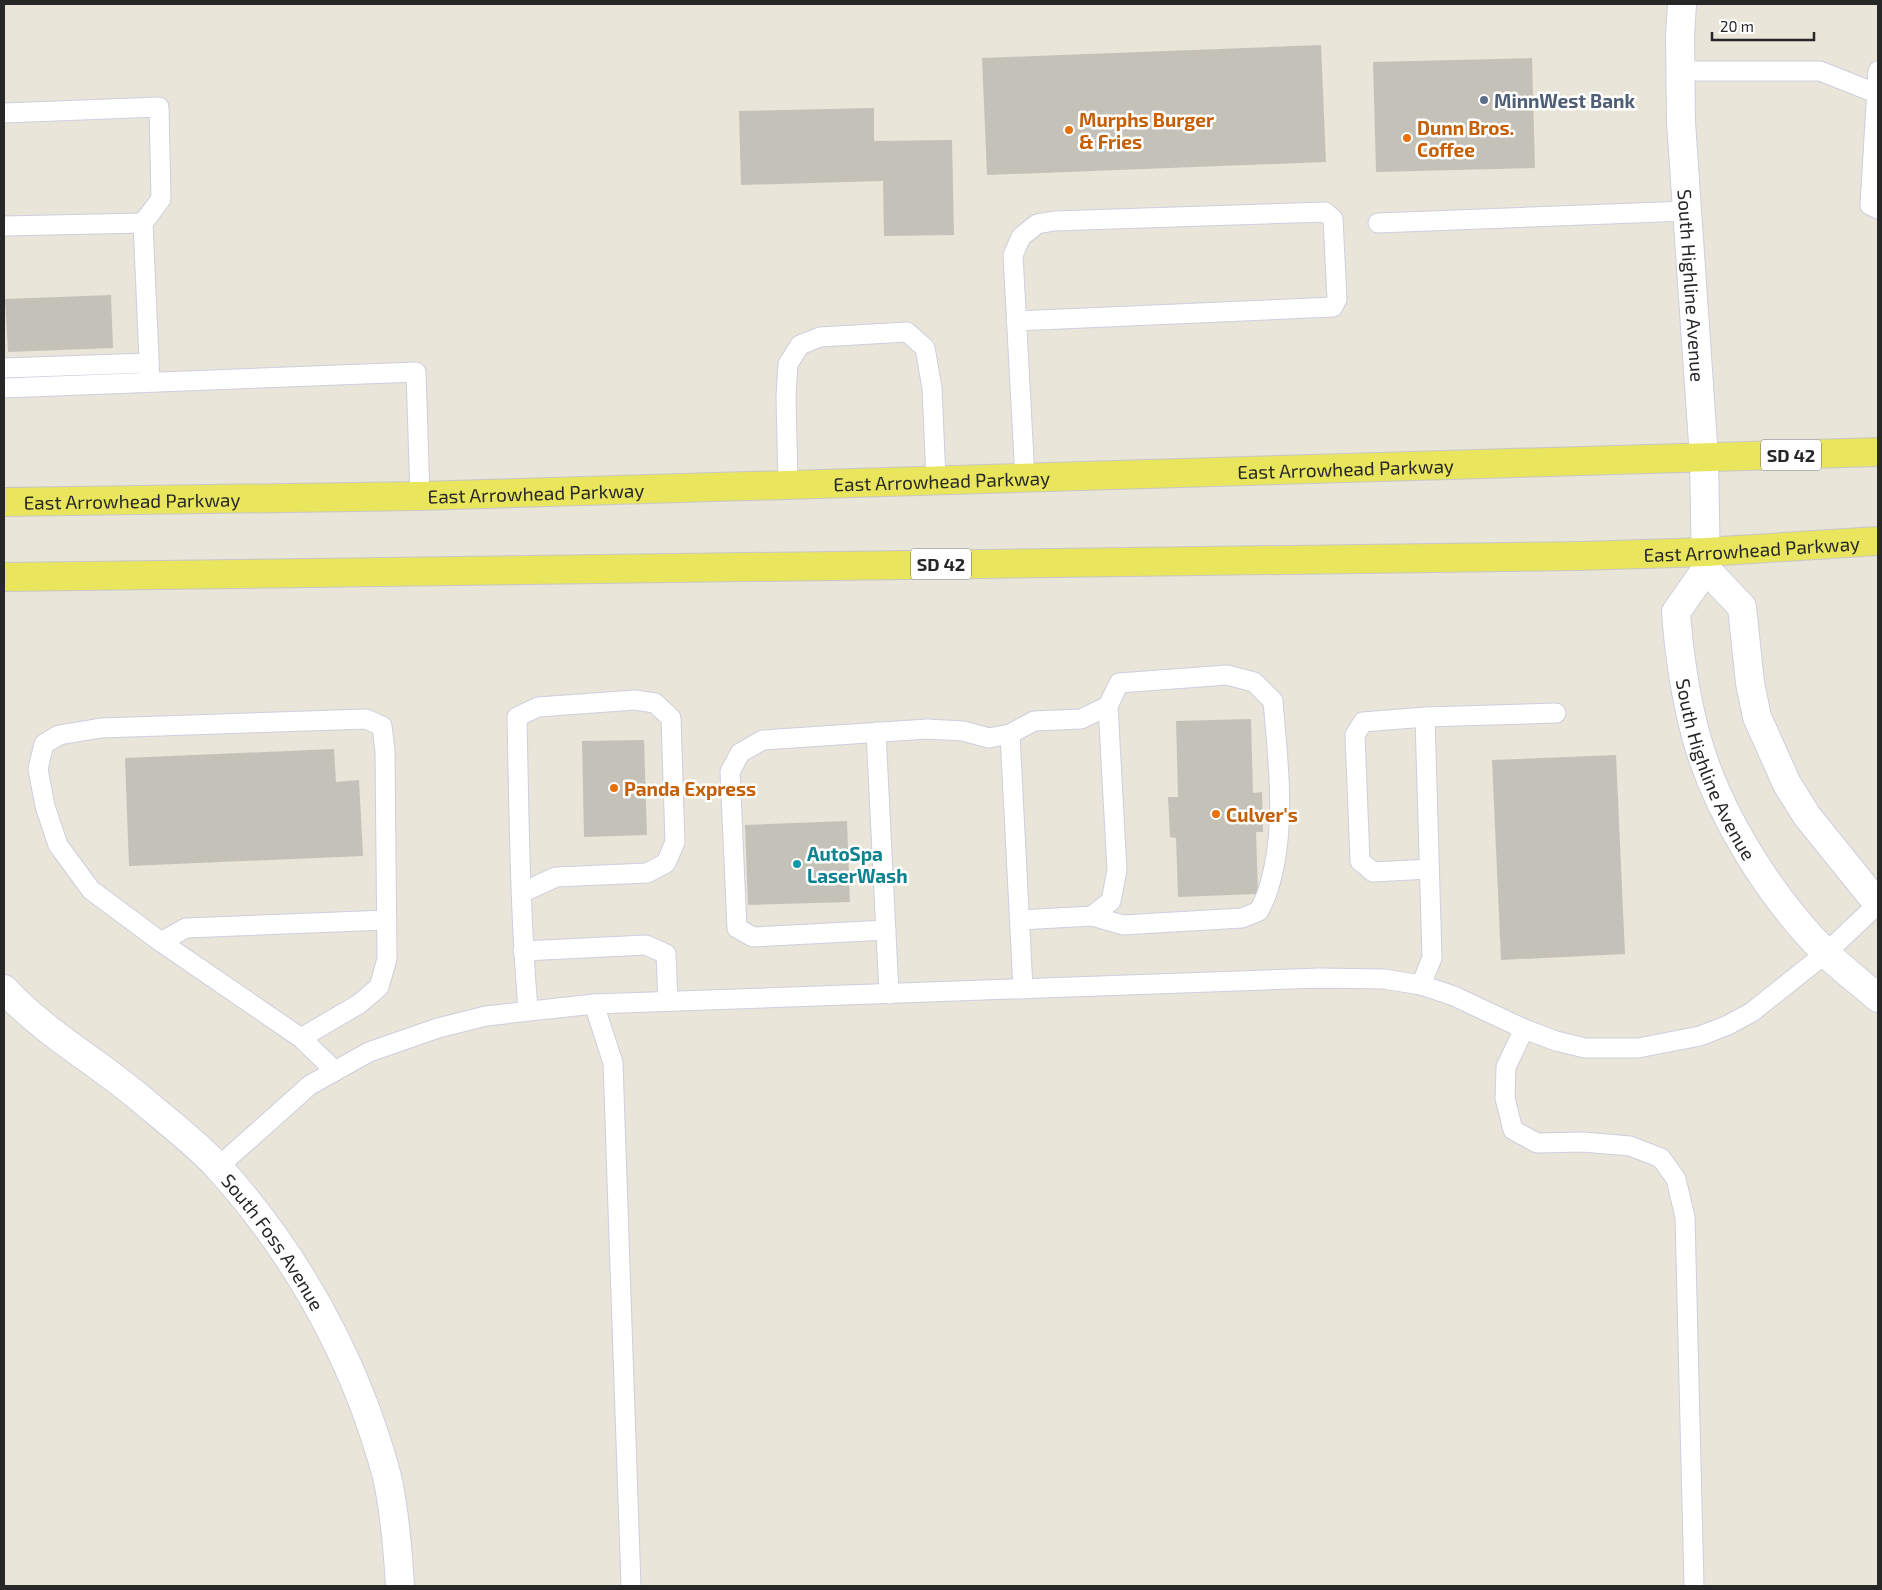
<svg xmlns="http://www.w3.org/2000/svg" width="1882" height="1590" font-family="'Exo 2',sans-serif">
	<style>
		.building { fill: #c4c2b8 }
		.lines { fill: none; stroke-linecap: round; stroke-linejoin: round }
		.service-casing { stroke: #cecee0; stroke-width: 21 }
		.tertiary-casing { stroke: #cecee0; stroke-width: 30 }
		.primary-casing { stroke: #c7c7c7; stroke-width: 30 }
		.service { stroke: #fff; stroke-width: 19 }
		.tertiary { stroke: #fff; stroke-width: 28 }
		.primary { stroke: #e9e55d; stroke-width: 28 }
		.service-dot { fill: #5c6f8a; stroke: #fff; stroke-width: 2 }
		.food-dot { fill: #e8710a; stroke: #fff; stroke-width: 2 }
		.culture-dot { fill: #0f9aa8; stroke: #fff; stroke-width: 2 }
		.labels { text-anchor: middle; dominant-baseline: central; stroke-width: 5; stroke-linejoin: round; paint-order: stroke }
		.shield { fill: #fff; stroke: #686868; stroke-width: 1 }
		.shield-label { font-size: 18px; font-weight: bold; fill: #272727 }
		.service-label { font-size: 19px; font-weight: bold; fill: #4e5e75; stroke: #fff; text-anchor: start }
		.food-label { font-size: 19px; font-weight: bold; fill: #c56008; stroke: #fff; text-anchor: start }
		.street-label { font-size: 19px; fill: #272727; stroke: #fff }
		.culture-label { font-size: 19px; font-weight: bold; fill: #0d838f; stroke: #fff; text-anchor: start }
	</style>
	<rect width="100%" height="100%" fill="#e9e5d8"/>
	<!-- building -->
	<g class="building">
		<polygon points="1321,45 1326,162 987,175 982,58"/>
		<polygon points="1532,58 1535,168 1376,172 1373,62"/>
		<polygon points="874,108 874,141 952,140 954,235 884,236 883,181 741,185 739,111"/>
		<polygon points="111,295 113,348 8,352 5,299"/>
		<polygon points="1251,719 1253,793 1262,792 1263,832 1256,832 1258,894 1178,897 1176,838 1170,837 1168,797 1178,797 1176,721"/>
		<polygon points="644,740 647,835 584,837 582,741"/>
		<polygon points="334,749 336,782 359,780 363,856 129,866 125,758"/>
		<polygon points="1616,755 1625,954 1501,960 1492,760"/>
		<polygon points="847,821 850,902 748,905 745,825"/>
	</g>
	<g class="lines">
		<!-- service casing -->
		<g class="service-casing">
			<g id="service">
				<polyline points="1680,71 1820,71 1878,94"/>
				<polyline points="1878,71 1870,205 1878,209"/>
				<polyline points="4,113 159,107 161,199 143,223 150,381"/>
				<polyline points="1378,223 1687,211"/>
				<polyline points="4,226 143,223"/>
				<polyline points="1016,321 1333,307 1337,299 1333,219 1325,212 1054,221 1037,224 1021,237 1013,255 1025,479"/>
				<polyline points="4,368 149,363"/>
				<polyline points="4,388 416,372 420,496"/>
				<polyline points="788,484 786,397 788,364 800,345 820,337 907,332 925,348 932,388 936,480"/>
				<polyline points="876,732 889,994"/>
				<polyline points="1010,734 1023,989"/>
				<polyline points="1429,869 1373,872 1360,861 1355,735 1363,722 1425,717 1556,713"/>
				<path d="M521,893L556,877L647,873L666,863L675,842L671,718L655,703L635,700L538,707L517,717C519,815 520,913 528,1010"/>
				<path d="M1020,920L1092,916L1111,901L1117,870L1108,706L1119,683L1227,675L1254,682L1273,701C1278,761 1287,827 1269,887C1267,895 1263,903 1259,911L1242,918L1123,925L1092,916"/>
				<polyline points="886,930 753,937 737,928 730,772 740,753 763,740 927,729 963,731 989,738 1010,734 1034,721 1081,719 1108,706"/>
				<polyline points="161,942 186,928 387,920"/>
				<polyline points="523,951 646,945 666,954 668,1001"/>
				<polyline points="1421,985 1432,958 1425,717"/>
				<polyline points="594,1004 613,1063 631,1586"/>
				<polyline points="1524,1029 1506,1067 1505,1098 1513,1130 1537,1143 1583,1142 1630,1146 1661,1158 1676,1179 1685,1217 1694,1586"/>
				<polyline points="301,1038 359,1004 379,987 387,959 385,751 382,726 366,719 101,728 59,735 44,744 38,769 45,806 58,845 91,890 161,942 301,1038 335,1071"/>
				<polyline points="218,1167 310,1085 369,1052 438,1028 486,1016 594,1004 1320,978 1384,979 1421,985 1454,996 1524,1029 1556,1041 1585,1048 1638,1048 1700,1036 1728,1025 1752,1012 1826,953 1878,904"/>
			</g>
		</g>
		<!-- tertiary casing -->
		<g class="tertiary-casing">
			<g id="tertiary">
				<path id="s1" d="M1682,4L1680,35L1681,122L1704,458L1706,569L1676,612C1679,654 1685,695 1696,736C1717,813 1770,897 1826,953C1842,969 1861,983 1878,998"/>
				<polyline points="1706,569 1742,607 1750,683 1757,717 1787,784 1807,816 1878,904"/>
				<path id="s2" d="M4,989C46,1035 102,1064 148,1105C172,1125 198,1145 219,1168C283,1239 330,1316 364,1405C373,1430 382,1455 388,1481C395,1516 398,1551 400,1586"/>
			</g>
		</g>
		<!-- primary casing -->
		<g class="primary-casing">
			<g id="primary">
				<path id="s3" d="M4,502L420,496L1878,452"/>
				<path id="s4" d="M4,577L1580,556L1706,552L1878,541"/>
			</g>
		</g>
		<!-- service -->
		<use href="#service" class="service"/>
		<!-- tertiary -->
		<use href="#tertiary" class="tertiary"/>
		<!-- primary -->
		<use href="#primary" class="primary"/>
	</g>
	<!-- markers -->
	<circle class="service-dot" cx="1484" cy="100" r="5"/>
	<g class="food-dot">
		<circle cx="1069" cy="130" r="5"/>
		<circle cx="1407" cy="138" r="5"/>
		<circle cx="614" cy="788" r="5"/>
		<circle cx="1216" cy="814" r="5"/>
	</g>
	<circle class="culture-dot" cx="797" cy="864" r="5"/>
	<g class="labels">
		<!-- shield labels -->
		<g class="shield">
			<rect x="1761" y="439.5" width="60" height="31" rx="4"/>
			<rect x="911" y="548.5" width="60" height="31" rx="4"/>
		</g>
		<g class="shield-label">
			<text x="1791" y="455">SD 42</text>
			<text x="941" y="564">SD 42</text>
		</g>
		<!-- service labels -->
		<g class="service-label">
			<text x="1494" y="100">MinnWest Bank</text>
		</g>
		<!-- food labels -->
		<g class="food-label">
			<text x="1079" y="119">Murphs Burger<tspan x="1079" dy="22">&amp; Fries</tspan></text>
			<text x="1417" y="127">Dunn Bros.<tspan x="1417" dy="22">Coffee</tspan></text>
			<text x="624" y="788">Panda Express</text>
			<text x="1226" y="814">Culver's</text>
		</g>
		<!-- street labels -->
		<g class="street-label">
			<text stroke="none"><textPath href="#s1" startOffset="282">South Highline Avenue</textPath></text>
			<text stroke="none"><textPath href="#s3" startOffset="1342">East Arrowhead Parkway</textPath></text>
			<text stroke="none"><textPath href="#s3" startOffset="938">East Arrowhead Parkway</textPath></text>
			<text stroke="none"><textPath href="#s3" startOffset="532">East Arrowhead Parkway</textPath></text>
			<text stroke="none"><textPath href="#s3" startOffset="128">East Arrowhead Parkway</textPath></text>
			<text stroke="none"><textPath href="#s4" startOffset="1748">East Arrowhead Parkway</textPath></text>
			<text stroke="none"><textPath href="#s1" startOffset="782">South Highline Avenue</textPath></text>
			<text stroke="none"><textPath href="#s2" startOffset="372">South Foss Avenue</textPath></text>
		</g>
		<!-- culture labels -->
		<g class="culture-label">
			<text x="807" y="853">AutoSpa<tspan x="807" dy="22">LaserWash</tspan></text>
		</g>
	</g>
	<!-- border -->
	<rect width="1882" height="1590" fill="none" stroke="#272727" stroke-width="10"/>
	<!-- scale -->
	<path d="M1712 32v8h102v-8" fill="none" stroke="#272727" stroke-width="2.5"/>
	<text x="1720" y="32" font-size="15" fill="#272727" stroke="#ffffff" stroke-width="4" paint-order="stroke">20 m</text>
</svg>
